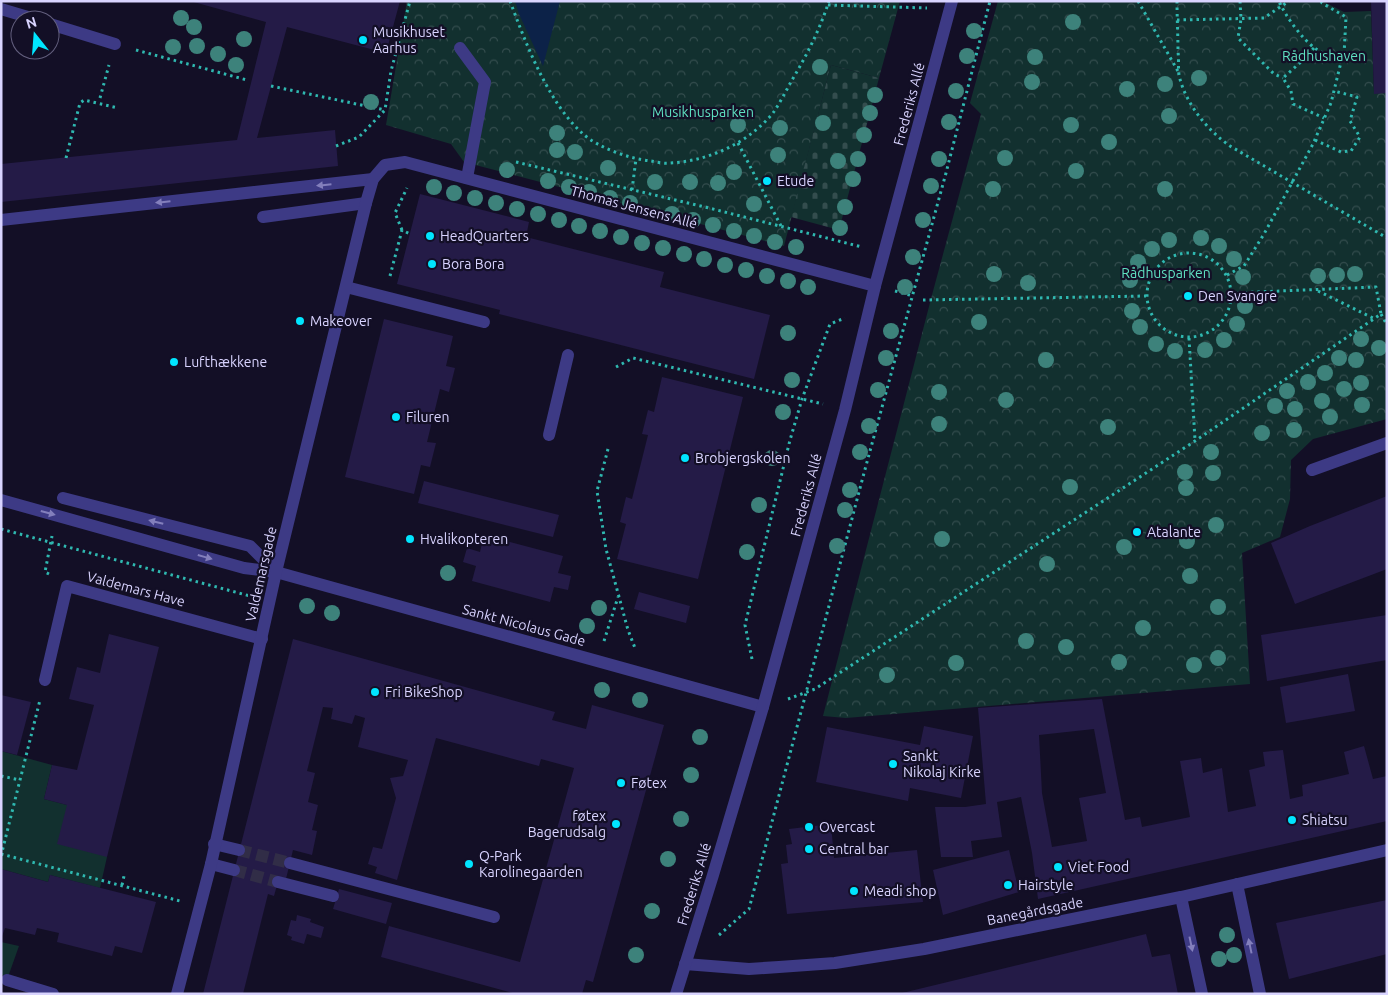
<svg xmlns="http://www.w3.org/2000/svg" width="1388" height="995" font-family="Ubuntu,sans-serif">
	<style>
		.green { fill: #12302f }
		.forest { fill: url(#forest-crowns) }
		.cemetery { fill: url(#cemetery-stones) }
		.water { fill: #0c2248 }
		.building { fill: #241b47; fill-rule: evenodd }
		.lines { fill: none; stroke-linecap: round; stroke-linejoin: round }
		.minor-tunnel { stroke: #312d47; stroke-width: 12; stroke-dasharray: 12 6; stroke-linecap: butt }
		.path { stroke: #2fb8b0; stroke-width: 3; stroke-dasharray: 2.5 4; stroke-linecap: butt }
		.minor { stroke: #3d3a85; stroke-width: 12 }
		.tree { fill: #3d827b }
		.oneway { fill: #837fbc }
		.poi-dot { fill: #00e5ff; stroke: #130f26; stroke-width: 2 }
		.labels { text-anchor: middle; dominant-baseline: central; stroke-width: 4.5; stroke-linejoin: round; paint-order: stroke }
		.poi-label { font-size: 14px; fill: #d9d4ff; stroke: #130f26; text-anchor: start }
		.park-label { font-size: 14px; fill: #5fe0c0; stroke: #130f26 }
		.street-label { font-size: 14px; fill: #d9d4ff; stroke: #130f26 }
	</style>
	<defs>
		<pattern id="forest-crowns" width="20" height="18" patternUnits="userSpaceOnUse" patternTransform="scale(1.25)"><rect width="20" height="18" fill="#12302f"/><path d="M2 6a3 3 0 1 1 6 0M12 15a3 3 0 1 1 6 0" fill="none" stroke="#344d4e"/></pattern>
		<pattern id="cemetery-stones" width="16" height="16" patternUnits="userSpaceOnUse" patternTransform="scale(1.25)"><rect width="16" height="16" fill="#12302f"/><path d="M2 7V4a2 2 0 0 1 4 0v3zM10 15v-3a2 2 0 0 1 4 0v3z" fill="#344d4e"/></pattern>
	</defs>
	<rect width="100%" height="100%" fill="#130f26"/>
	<!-- green -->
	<g class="green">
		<polygon points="1,751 52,765 44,799 67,805 107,857 100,888 50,875 48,882 1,869"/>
		<polygon points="1,942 19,946 8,977 1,975"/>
	</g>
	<!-- forest -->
	<g class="forest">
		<polygon points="407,1 900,1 879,78 831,65 784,246 464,162 451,144 386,125"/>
		<polygon points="998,1 1322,1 1344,12 1371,11 1374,93 1387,93 1387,419 1313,439 1291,460 1290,499 1280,537 1242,553 1250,684 846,718 823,716 932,295 981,114 970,103"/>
	</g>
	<!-- cemetery -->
	<polygon class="cemetery" points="831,65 879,78 839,230 791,217"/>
	<!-- water -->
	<polygon class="water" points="515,1 560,1 543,66 519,14"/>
	<!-- building -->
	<g class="building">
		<polygon points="190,1 400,1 386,53 287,27 257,138 335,130 338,166 1,202 1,164 237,140 266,22"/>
		<polygon points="1371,1 1387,1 1387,93 1374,94"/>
		<polygon points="420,194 529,222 526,237 664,272 660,287 770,315 754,379 499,314 500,310 397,284"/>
		<polygon points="384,319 453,336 446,366 455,368 449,392 440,389 427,442 436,443 430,467 421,465 414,494 345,477"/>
		<polygon points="662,377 743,397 698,579 617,559 626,524 620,522 626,497 632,499 648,435 642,434 648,410 654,412"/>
		<polygon points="424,481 559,515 553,537 418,503"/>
		<polygon points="1387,496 1387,569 1295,604 1271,543 1310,526"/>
		<polygon points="484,535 563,556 558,573 571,576 568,590 554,587 550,602 472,581 476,566 463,562 467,548 480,552"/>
		<polygon points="639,592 690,606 686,623 634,609"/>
		<polygon points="1387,615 1387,660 1267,681 1261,635"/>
		<polygon points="109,634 159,647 107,857 57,844 67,805 44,799 52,765 77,770 94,705 69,699 77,667 100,673"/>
		<polygon points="293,639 555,712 552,720 586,729 592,705 664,725 593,982 586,980 582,994 516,994 381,957 389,926 520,962 574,768 541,759 539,766 436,738 397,880 375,873 377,867 368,864 373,847 382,849 396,798 390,778 403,776 408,760 358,747 365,718 355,715 352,724 331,719 333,708 323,707 307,771 315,773 308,802 318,805 312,830 317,831 312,855 293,850 286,879 279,878 274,896 268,894 243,994 203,994"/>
		<polygon points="1348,674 1355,711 1286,723 1280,687"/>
		<polygon points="1,695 31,702 17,755 1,751"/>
		<path d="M1102,699L1125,820L1140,817L1142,827L1190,817L1180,761L1201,758L1203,773L1222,768L1228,812L1256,806L1249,770L1265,766L1263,752L1283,750L1290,799L1303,796L1302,785L1349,774L1344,752L1364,746L1373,779L1387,776V821L1038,899L1032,853L1021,797L997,802L1002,837L971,841L973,857H941L935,807H965L986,804L978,708ZM1094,729L1106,793L1079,798L1087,841L1052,847L1042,793L1039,735Z"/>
		<polygon points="924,726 973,736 961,798 910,788 908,801 816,782 827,727 920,745"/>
		<polygon points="831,824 834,858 917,850 923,902 787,914 781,864 788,863 786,845 792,844 789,829"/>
		<polygon points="1009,850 1019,892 943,915 933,870"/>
		<polygon points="1,869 48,882 50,875 156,902 142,953 115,946 112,956 57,942 59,933 37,928 35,935 5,928 1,939"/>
		<polygon points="339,889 392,903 386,924 333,909"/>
		<polygon points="1387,900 1387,954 1289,979 1276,923"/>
		<polygon points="297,915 311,919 310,922 324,927 321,938 307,934 304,944 291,940 292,937 287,935 291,920 296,921"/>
		<polygon points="1146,934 1152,957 1170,954 1178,994 898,994"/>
	</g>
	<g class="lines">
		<!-- minor-tunnel -->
		<g class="minor-tunnel">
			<polyline points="239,850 290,863"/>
			<polyline points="234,870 278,882"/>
		</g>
		<!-- path -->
		<g class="path">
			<path d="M510,1C526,44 548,102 582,133C598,148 630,159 651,161C657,162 664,164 670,163C709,161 748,143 773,113C780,103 786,91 792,80C807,55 820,29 829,1"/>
			<polyline points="1138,1 1179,73"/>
			<path d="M1177,1C1177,18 1178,35 1178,52C1179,59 1178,67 1179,75C1185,103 1207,130 1230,146L1387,238"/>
			<polyline points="1240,1 1241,19 1238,38 1274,74 1283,78"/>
			<polyline points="1321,1 1322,3 1346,17 1344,55 1341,62"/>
			<polyline points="828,5 927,8"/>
			<polyline points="1177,20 1264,18 1289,1"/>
			<polyline points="1314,48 1303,60 1283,78 1291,91 1293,104 1324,118"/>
			<polyline points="136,50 247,80"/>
			<polyline points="271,86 385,110"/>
			<polyline points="100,98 109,65"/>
			<polyline points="1315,140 1341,152 1351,151 1360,137 1350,121 1357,97 1334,91"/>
			<polyline points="738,143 781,226"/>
			<polyline points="336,146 359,137 385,110 391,71 410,1"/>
			<polyline points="66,158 80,103 84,100 118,108"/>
			<polyline points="516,162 709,208 862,247"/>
			<polyline points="632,190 636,159"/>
			<polyline points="402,230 395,213 407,188"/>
			<circle cx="1189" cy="295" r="42"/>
			<path d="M1227,275L1244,266L1264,234L1313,144L1331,103L1341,62C1333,58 1324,54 1316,49C1303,40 1285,16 1279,1"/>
			<polyline points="390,276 402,230 410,234"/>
			<polyline points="895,291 913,296"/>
			<polyline points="1318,291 1375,319"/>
			<polyline points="923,300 1146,296"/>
			<polyline points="1381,314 1387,325"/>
			<polyline points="1189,338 1195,440"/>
			<polyline points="616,367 633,358 823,404"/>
			<polyline points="608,449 597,491 606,549 628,630 635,648"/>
			<polyline points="1,529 250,596"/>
			<polyline points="49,574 45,572 52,536"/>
			<polyline points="604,641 618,597"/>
			<polyline points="752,659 745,625 790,440 802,399 830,324 845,318"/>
			<polyline points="788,699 815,689 1195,441 1381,314 1376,287 1232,293"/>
			<polyline points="1,776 20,780"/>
			<polyline points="1,854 180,901"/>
			<polyline points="1,856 40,700"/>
			<polyline points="122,885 124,876"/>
			<polyline points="719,935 749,909 864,473 946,173 990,1"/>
		</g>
		<!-- minor -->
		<g class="minor">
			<polyline points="1,9 38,20"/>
			<polyline points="50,24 115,44"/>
			<polyline points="460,48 485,82 467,178"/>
			<polyline points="263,217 366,203"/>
			<polyline points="1,220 373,179"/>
			<polyline points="346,287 484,322"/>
			<polyline points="549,435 568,355"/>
			<polyline points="1312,470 1387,443"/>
			<polyline points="63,498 250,546 276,572"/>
			<polyline points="1,500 244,568 276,572 763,707"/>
			<polyline points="45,680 67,586 262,639"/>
			<polyline points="214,844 239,850"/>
			<polyline points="290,863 494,917"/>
			<polyline points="211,864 234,870"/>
			<polyline points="278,882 333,896"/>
			<polyline points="1237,884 1260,994"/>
			<polyline points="1181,897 1202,994"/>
			<polyline points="685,964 749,969 779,967 835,963 924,949 1181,897 1387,850"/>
			<polyline points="7,980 53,994"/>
			<polyline points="177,994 211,864 276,572 366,203 373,179 385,165 405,162 875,286"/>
			<polyline points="676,994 713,875 763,707 845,410 875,286 952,1"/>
		</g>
	</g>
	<!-- trees -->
	<g class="tree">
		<circle cx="181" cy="18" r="8"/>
		<circle cx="1073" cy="22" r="8"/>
		<circle cx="194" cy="27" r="8"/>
		<circle cx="974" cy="31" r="8"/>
		<circle cx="244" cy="39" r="8"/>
		<circle cx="197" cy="46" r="8"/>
		<circle cx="173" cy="47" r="8"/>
		<circle cx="218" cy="54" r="8"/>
		<circle cx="967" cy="56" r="8"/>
		<circle cx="1035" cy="57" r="8"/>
		<circle cx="236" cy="65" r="8"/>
		<circle cx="820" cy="67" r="8"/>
		<circle cx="1199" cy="78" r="8"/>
		<circle cx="1032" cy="82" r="8"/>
		<circle cx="1165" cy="84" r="8"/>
		<circle cx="1127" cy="89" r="8"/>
		<circle cx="956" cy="91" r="8"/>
		<circle cx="875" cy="95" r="8"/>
		<circle cx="371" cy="102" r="8"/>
		<circle cx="870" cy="113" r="8"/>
		<circle cx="1169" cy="116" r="8"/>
		<circle cx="949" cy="122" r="8"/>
		<circle cx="823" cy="123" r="8"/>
		<circle cx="738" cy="125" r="8"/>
		<circle cx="1071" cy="125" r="8"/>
		<circle cx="780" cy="128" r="8"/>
		<circle cx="557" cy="133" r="8"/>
		<circle cx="864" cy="135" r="8"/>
		<circle cx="1109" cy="142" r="8"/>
		<circle cx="557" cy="150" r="8"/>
		<circle cx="575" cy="152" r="8"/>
		<circle cx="778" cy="155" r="8"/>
		<circle cx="1005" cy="158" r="8"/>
		<circle cx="858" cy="159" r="8"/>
		<circle cx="939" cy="159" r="8"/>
		<circle cx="838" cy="161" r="8"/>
		<circle cx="608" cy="168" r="8"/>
		<circle cx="507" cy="170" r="8"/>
		<circle cx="1076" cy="171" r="8"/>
		<circle cx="734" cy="172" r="8"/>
		<circle cx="853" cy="179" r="8"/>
		<circle cx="548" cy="181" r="8"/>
		<circle cx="655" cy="182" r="8"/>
		<circle cx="690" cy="182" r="8"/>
		<circle cx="718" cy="183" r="8"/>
		<circle cx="931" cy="186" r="8"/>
		<circle cx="434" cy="187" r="8"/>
		<circle cx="569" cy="187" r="8"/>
		<circle cx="993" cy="189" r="8"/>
		<circle cx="1165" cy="189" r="8"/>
		<circle cx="589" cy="192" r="8"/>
		<circle cx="454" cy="193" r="8"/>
		<circle cx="475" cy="198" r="8"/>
		<circle cx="610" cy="198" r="8"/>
		<circle cx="496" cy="203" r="8"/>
		<circle cx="630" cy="203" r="8"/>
		<circle cx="754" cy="204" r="8"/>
		<circle cx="845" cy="207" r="8"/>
		<circle cx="517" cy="209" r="8"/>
		<circle cx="538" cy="214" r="8"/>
		<circle cx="672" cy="214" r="8"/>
		<circle cx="559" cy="220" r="8"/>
		<circle cx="693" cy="220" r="8"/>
		<circle cx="923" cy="220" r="8"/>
		<circle cx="713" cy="225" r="8"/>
		<circle cx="579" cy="226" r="8"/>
		<circle cx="840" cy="228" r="8"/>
		<circle cx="600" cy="231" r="8"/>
		<circle cx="734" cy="231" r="8"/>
		<circle cx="754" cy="236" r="8"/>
		<circle cx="621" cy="237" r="8"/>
		<circle cx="1201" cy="238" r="8"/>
		<circle cx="1169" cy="240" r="8"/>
		<circle cx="775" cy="242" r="8"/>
		<circle cx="642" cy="243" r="8"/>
		<circle cx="1219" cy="246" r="8"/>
		<circle cx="796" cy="247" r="8"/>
		<circle cx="663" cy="248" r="8"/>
		<circle cx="1152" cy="249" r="8"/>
		<circle cx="684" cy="254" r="8"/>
		<circle cx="913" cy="257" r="8"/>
		<circle cx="704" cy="259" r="8"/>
		<circle cx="1234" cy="259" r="8"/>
		<circle cx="1138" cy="262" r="8"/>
		<circle cx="725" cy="265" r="8"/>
		<circle cx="746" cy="270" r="8"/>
		<circle cx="994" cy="274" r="8"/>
		<circle cx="1355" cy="274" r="8"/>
		<circle cx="1337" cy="275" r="8"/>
		<circle cx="767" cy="276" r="8"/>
		<circle cx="1318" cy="276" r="8"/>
		<circle cx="1243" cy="277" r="8"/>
		<circle cx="1130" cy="280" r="8"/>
		<circle cx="788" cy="281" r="8"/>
		<circle cx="1028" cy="283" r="8"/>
		<circle cx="808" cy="287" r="8"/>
		<circle cx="905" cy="287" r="8"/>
		<circle cx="1245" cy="306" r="8"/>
		<circle cx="1132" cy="311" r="8"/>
		<circle cx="979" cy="322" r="8"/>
		<circle cx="1237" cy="324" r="8"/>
		<circle cx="1140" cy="327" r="8"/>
		<circle cx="891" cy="331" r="8"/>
		<circle cx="788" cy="333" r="8"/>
		<circle cx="1361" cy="339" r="8"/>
		<circle cx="1224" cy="340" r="8"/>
		<circle cx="1156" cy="344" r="8"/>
		<circle cx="1379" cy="348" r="8"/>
		<circle cx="1205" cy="350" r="8"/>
		<circle cx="1175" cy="351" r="8"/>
		<circle cx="886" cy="358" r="8"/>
		<circle cx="1339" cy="358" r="8"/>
		<circle cx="1046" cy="360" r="8"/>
		<circle cx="1356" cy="360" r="8"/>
		<circle cx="1325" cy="373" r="8"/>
		<circle cx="792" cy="380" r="8"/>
		<circle cx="1308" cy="382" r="8"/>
		<circle cx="1361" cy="383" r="8"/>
		<circle cx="1344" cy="389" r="8"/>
		<circle cx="878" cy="390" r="8"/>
		<circle cx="1287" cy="391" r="8"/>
		<circle cx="939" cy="392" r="8"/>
		<circle cx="1006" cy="400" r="8"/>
		<circle cx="1322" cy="401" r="8"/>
		<circle cx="1362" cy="405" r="8"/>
		<circle cx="1275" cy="406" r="8"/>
		<circle cx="1295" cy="409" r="8"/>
		<circle cx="783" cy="412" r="8"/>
		<circle cx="1330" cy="417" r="8"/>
		<circle cx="939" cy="424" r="8"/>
		<circle cx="869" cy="426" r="8"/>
		<circle cx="1108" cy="427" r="8"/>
		<circle cx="1294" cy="430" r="8"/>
		<circle cx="1262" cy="433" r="8"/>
		<circle cx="860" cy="452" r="8"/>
		<circle cx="1211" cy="452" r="8"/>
		<circle cx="772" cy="458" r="8"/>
		<circle cx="1185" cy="472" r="8"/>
		<circle cx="1213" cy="473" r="8"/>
		<circle cx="1070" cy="487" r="8"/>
		<circle cx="1186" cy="488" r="8"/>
		<circle cx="850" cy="490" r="8"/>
		<circle cx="759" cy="505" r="8"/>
		<circle cx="845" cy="510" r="8"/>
		<circle cx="1216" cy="525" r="8"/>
		<circle cx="942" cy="539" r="8"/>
		<circle cx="1187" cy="541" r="8"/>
		<circle cx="837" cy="546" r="8"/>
		<circle cx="1124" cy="547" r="8"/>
		<circle cx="747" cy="552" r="8"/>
		<circle cx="1047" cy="564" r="8"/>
		<circle cx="448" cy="573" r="8"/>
		<circle cx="1190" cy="576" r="8"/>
		<circle cx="307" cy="606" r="8"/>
		<circle cx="1218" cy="607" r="8"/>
		<circle cx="599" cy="608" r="8"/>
		<circle cx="332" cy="613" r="8"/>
		<circle cx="587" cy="626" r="8"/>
		<circle cx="1143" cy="628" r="8"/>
		<circle cx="1026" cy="641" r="8"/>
		<circle cx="1066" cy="647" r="8"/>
		<circle cx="1218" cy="658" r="8"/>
		<circle cx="1119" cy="662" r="8"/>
		<circle cx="956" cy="663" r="8"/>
		<circle cx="1194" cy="665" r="8"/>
		<circle cx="887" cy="675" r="8"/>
		<circle cx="602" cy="690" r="8"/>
		<circle cx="640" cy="700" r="8"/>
		<circle cx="700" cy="737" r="8"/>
		<circle cx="691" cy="775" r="8"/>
		<circle cx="681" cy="819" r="8"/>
		<circle cx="668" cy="859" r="8"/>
		<circle cx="652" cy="911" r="8"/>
		<circle cx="1227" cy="935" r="8"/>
		<circle cx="636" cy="955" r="8"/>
		<circle cx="1234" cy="955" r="8"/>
		<circle cx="1219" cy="959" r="8"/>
	</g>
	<!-- one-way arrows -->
	<defs><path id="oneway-solid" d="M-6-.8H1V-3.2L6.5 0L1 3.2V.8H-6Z" transform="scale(1.25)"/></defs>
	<g class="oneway">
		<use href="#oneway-solid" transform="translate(324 185) rotate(174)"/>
		<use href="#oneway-solid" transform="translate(163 202) rotate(174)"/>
		<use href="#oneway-solid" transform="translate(48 513) rotate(15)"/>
		<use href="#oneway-solid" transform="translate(156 522) rotate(-166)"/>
		<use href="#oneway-solid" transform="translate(205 557) rotate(16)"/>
		<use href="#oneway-solid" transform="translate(1191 944) rotate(78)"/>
		<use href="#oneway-solid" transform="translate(1250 946) rotate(-102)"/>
	</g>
	<!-- markers -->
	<g class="poi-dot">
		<circle cx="363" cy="40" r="5"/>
		<circle cx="767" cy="181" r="5"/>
		<circle cx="430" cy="236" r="5"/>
		<circle cx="432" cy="264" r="5"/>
		<circle cx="1188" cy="296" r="5"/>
		<circle cx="300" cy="321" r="5"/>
		<circle cx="174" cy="362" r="5"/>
		<circle cx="396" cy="417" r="5"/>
		<circle cx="685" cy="458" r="5"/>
		<circle cx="1137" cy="532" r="5"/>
		<circle cx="410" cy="539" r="5"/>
		<circle cx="375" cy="692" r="5"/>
		<circle cx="893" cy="764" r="5"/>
		<circle cx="621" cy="783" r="5"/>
		<circle cx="1292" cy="820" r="5"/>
		<circle cx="616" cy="824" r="5"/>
		<circle cx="809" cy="827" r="5"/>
		<circle cx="809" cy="849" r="5"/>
		<circle cx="469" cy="864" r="5"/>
		<circle cx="1058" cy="867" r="5"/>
		<circle cx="1008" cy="885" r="5"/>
		<circle cx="854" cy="891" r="5"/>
	</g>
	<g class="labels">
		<!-- poi labels -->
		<g class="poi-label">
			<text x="373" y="32">Musikhuset<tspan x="373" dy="16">Aarhus</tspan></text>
			<text x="777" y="181">Etude</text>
			<text x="440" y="236">HeadQuarters</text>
			<text x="442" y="264">Bora Bora</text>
			<text x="1198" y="296">Den Svangre</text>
			<text x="310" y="321">Makeover</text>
			<text x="184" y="362">Lufthækkene</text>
			<text x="406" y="417">Filuren</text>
			<text x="695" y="458">Brobjergskolen</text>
			<text x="1147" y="532">Atalante</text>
			<text x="420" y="539">Hvalikopteren</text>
			<text x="385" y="692">Fri BikeShop</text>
			<text x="903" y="756">Sankt<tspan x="903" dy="16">Nikolaj Kirke</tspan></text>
			<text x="631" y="783">Føtex</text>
			<text x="606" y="816" text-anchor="end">føtex<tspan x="606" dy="16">Bagerudsalg</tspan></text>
			<text x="1302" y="820">Shiatsu</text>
			<text x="819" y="827">Overcast</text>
			<text x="819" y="849">Central bar</text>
			<text x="479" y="856">Q-Park<tspan x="479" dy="16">Karolinegaarden</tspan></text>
			<text x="1068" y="867">Viet Food</text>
			<text x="1018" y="885">Hairstyle</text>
			<text x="864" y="891">Meadi shop</text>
		</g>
		<!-- park labels -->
		<g class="park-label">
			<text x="1324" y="56">Rådhushaven</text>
			<text x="703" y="112">Musikhusparken</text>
			<text x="1166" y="273">Rådhusparken</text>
		</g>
		<!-- street labels -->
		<g class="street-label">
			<text transform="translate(909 104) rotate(-75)">Frederiks Allé</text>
			<text transform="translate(634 207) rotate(15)">Thomas Jensens Allé</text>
			<text transform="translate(806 495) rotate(-75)">Frederiks Allé</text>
			<text transform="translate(261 574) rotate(-77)">Valdemarsgade</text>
			<text transform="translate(136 589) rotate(15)">Valdemars Have</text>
			<text transform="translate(524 625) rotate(15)">Sankt Nicolaus Gade</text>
			<text transform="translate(694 884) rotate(-73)">Frederiks Allé</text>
			<text transform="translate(1035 911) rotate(-11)">Banegårdsgade</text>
		</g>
	</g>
	<!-- border -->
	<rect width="1388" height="995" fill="none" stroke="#d9d4ff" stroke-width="5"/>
	<!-- north arrow -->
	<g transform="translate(35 35) rotate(343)"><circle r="24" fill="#130f26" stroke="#625e7d"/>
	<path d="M0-4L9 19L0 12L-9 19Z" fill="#00e5ff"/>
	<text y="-8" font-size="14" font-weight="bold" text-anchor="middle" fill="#d9d4ff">N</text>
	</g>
</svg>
